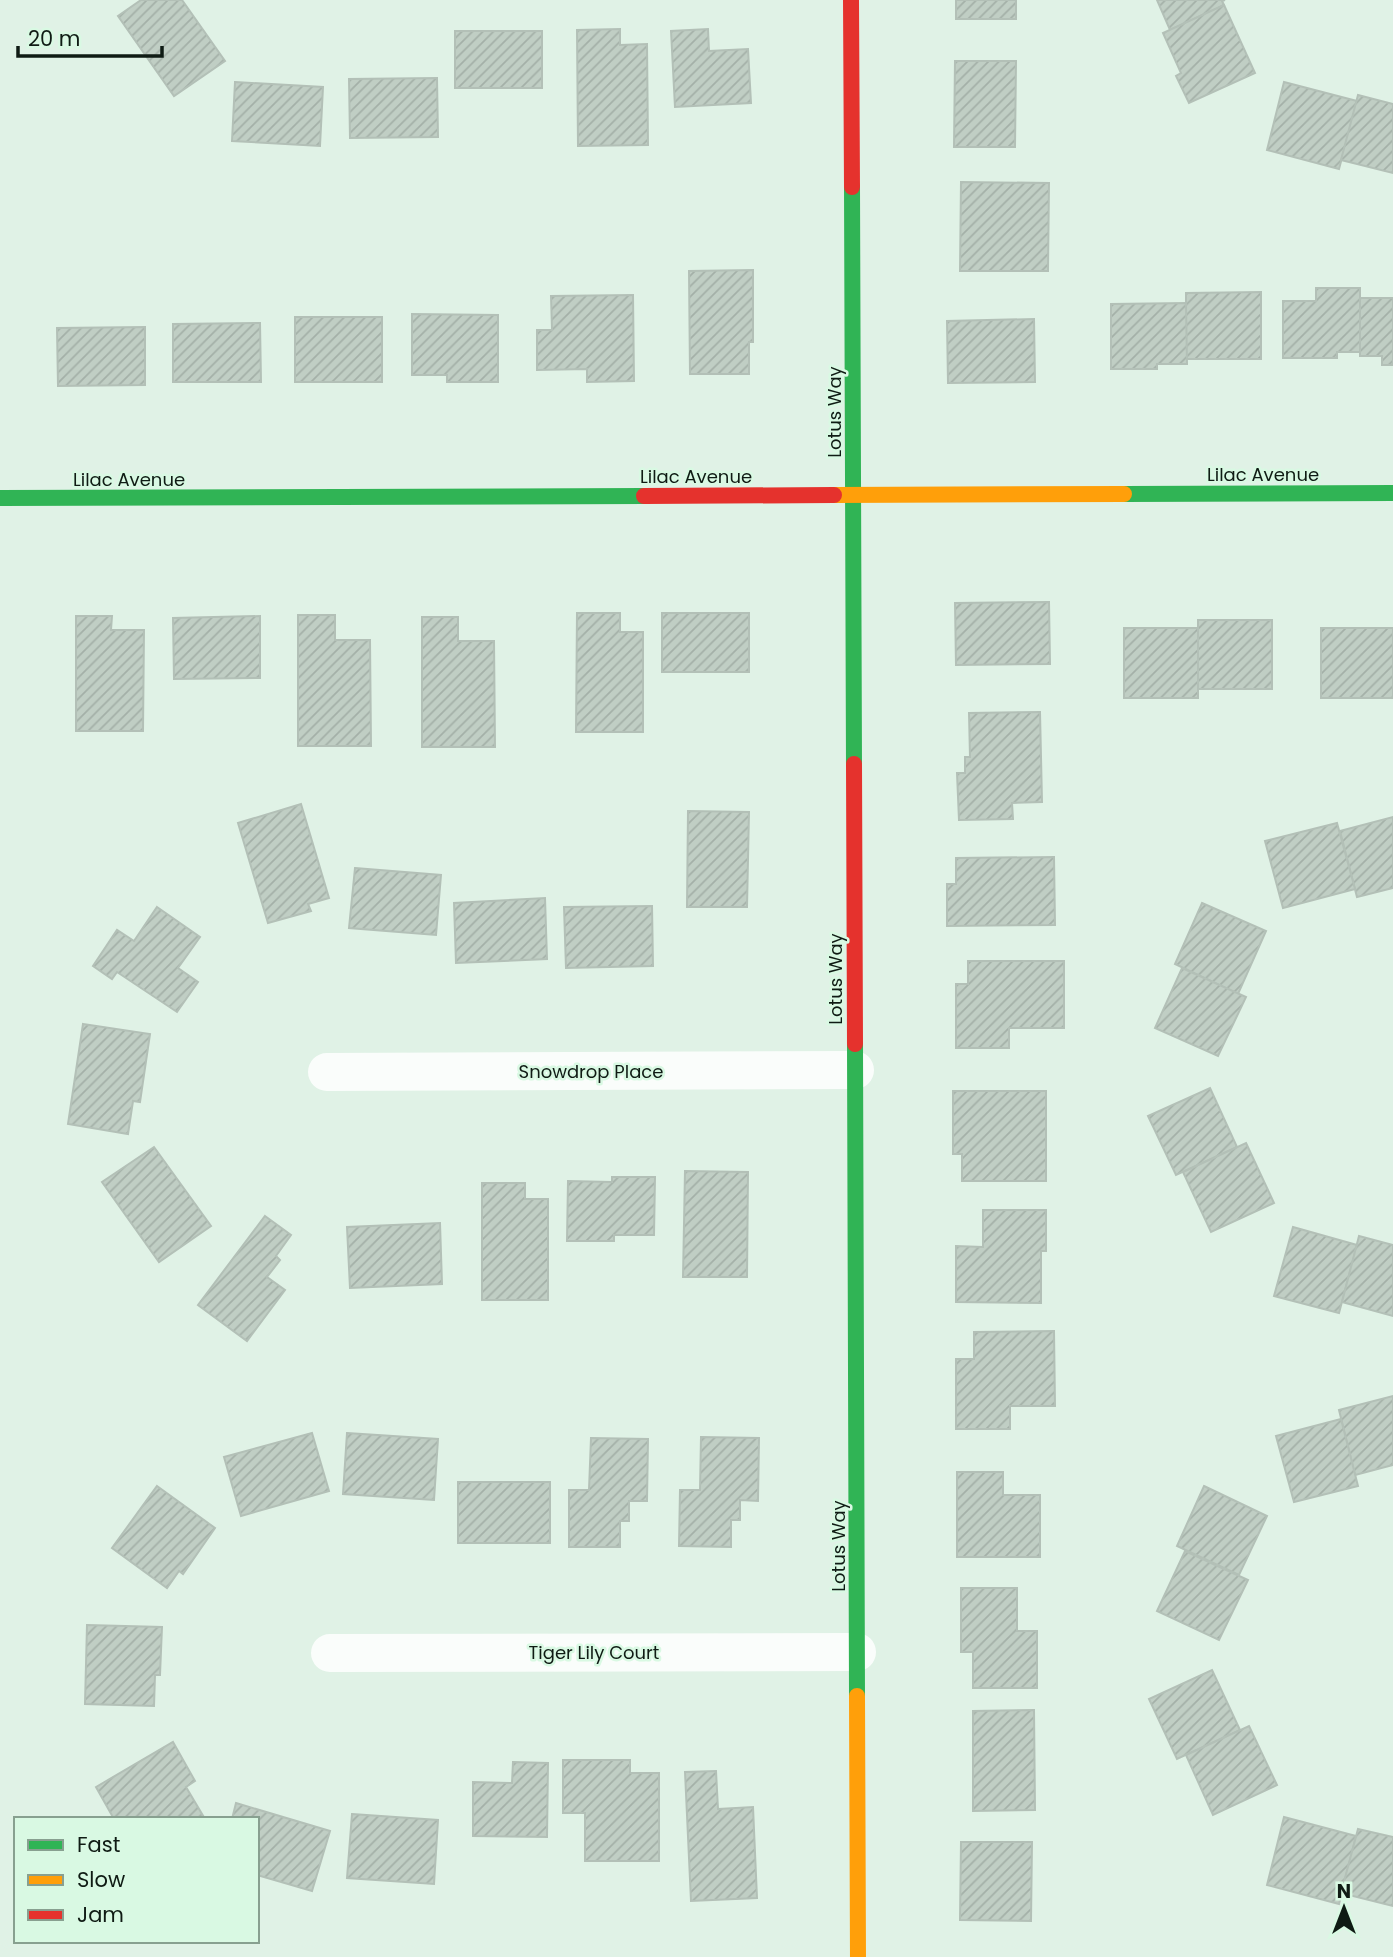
<svg xmlns="http://www.w3.org/2000/svg" width="1393" height="1957" font-family="Poppins,sans-serif">
	<style>
		.building { fill: url(#building-hatch); stroke: #b3c0b7; stroke-width: 2 }
		.lines { fill: none; stroke-linecap: round; stroke-linejoin: round }
		.street { stroke: #fafdfb; stroke-width: 38 }
		.fast { stroke: #30b455; stroke-width: 16 }
		.slow { stroke: #ff9f0a; stroke-width: 16 }
		.jam { stroke: #e5322d; stroke-width: 16 }
		.labels { text-anchor: middle; dominant-baseline: central; stroke-width: 5; stroke-linejoin: round; paint-order: stroke }
		.street-label { font-size: 18px; fill: #0f1b14; stroke: #d9f9e3 }
	</style>
	<defs>
		<pattern id="building-hatch" width="6" height="6" patternUnits="userSpaceOnUse" patternTransform="scale(1.75)"><rect width="6" height="6" fill="#c0cec4"/><path d="M-1 1l2-2M0 6l6-6M5 7l2-2" fill="none" stroke="#a4b0a8"/></pattern>
	</defs>
	<rect width="100%" height="100%" fill="#e0f2e6"/>
	<!-- building -->
	<g class="building">
		<polygon points="141,0 182,0 225,61 174,96 118,16"/>
		<rect x="956" y="0" width="60" height="19"/>
		<polygon points="1157,0 1225,0 1222,1 1224,5 1170,30"/>
		<polygon points="1224,5 1255,73 1189,103 1176,76 1181,73 1163,33"/>
		<polygon points="620,29 620,45 647,44 648,145 578,146 577,30"/>
		<polygon points="708,29 709,51 748,49 751,103 675,107 671,31"/>
		<rect x="455" y="31" width="87" height="57"/>
		<polygon points="955,61 1016,61 1015,147 954,147"/>
		<polygon points="437,78 438,137 350,138 349,79"/>
		<polygon points="235,82 323,87 320,146 232,141"/>
		<polygon points="1284,82 1357,101 1339,169 1267,150"/>
		<polygon points="1358,95 1393,104 1393,173 1341,160"/>
		<polygon points="961,182 1049,183 1048,271 960,271"/>
		<polygon points="753,270 753,342 749,342 749,374 690,374 689,271"/>
		<polygon points="1316,288 1360,288 1360,352 1337,352 1337,358 1283,358 1283,301 1316,301"/>
		<polygon points="1261,292 1261,359 1186,359 1186,293"/>
		<polygon points="633,295 634,381 587,382 587,369 537,370 537,330 552,330 551,296"/>
		<polygon points="1360,298 1393,298 1393,365 1382,365 1382,356 1360,356"/>
		<polygon points="1186,303 1187,364 1157,364 1157,369 1111,369 1111,304"/>
		<polygon points="412,314 498,315 498,382 447,382 447,375 412,375"/>
		<rect x="295" y="317" width="87" height="65"/>
		<polygon points="1034,319 1035,382 948,383 947,321"/>
		<polygon points="260,323 261,382 173,382 173,324"/>
		<polygon points="145,327 145,385 58,386 57,328"/>
		<polygon points="1049,602 1050,664 956,665 955,603"/>
		<polygon points="577,613 620,613 620,632 643,632 643,732 576,732"/>
		<rect x="662" y="613" width="87" height="59"/>
		<polygon points="298,615 335,615 335,640 370,640 371,746 298,746"/>
		<polygon points="76,616 112,616 111,630 144,630 143,731 76,731"/>
		<polygon points="260,616 260,678 174,679 173,618"/>
		<polygon points="422,617 458,617 458,641 494,641 495,747 422,747"/>
		<rect x="1198" y="620" width="74" height="69"/>
		<rect x="1124" y="628" width="74" height="70"/>
		<rect x="1321" y="628" width="72" height="70"/>
		<polygon points="1040,712 1042,802 1012,803 1013,819 959,820 957,773 965,773 965,757 970,757 969,713"/>
		<polygon points="301,804 329,898 308,904 311,911 268,923 238,823"/>
		<polygon points="688,811 749,812 747,907 687,907"/>
		<polygon points="1393,817 1393,888 1357,897 1340,831"/>
		<polygon points="1337,823 1355,889 1283,908 1265,841"/>
		<polygon points="1054,857 1055,925 947,926 947,884 956,884 956,858"/>
		<polygon points="355,868 441,875 436,935 349,928"/>
		<polygon points="545,898 547,959 456,963 454,903"/>
		<polygon points="1202,903 1266,931 1238,994 1175,964"/>
		<polygon points="652,906 653,966 566,968 564,907"/>
		<polygon points="157,907 200,937 178,968 198,982 177,1012 117,972 112,979 93,966 117,930 134,941"/>
		<polygon points="968,961 1064,961 1064,1028 1009,1028 1009,1048 956,1048 956,984 968,984"/>
		<polygon points="1182,968 1246,997 1218,1056 1155,1028"/>
		<polygon points="83,1024 150,1034 140,1102 133,1101 128,1134 68,1124"/>
		<polygon points="1210,1088 1237,1147 1176,1175 1148,1116"/>
		<polygon points="953,1091 1046,1091 1046,1181 962,1181 962,1154 953,1154"/>
		<polygon points="1246,1143 1274,1203 1211,1232 1183,1172"/>
		<polygon points="154,1147 211,1226 159,1262 102,1182"/>
		<polygon points="685,1171 748,1172 747,1277 683,1277"/>
		<polygon points="612,1177 655,1177 654,1235 614,1235 614,1241 567,1241 568,1181 612,1182"/>
		<polygon points="482,1183 525,1183 525,1199 548,1199 548,1300 482,1300"/>
		<polygon points="983,1210 1046,1210 1046,1251 1041,1251 1041,1303 956,1302 956,1246 983,1247"/>
		<polygon points="265,1216 291,1235 276,1256 280,1260 267,1277 285,1290 247,1341 198,1305"/>
		<polygon points="440,1223 442,1284 350,1288 347,1227"/>
		<polygon points="1293,1227 1357,1245 1339,1313 1274,1296"/>
		<polygon points="1359,1236 1393,1245 1393,1316 1342,1302"/>
		<polygon points="1054,1331 1055,1406 1010,1406 1010,1429 956,1429 956,1359 974,1359 974,1332"/>
		<polygon points="1393,1396 1393,1465 1355,1475 1339,1410"/>
		<polygon points="1341,1419 1358,1486 1294,1502 1276,1436"/>
		<polygon points="312,1433 329,1491 241,1516 224,1457"/>
		<polygon points="347,1433 438,1439 434,1500 343,1494"/>
		<polygon points="701,1437 759,1438 758,1501 740,1500 740,1520 731,1520 731,1547 679,1546 680,1490 700,1490"/>
		<polygon points="591,1438 648,1439 647,1501 629,1501 629,1521 620,1521 620,1547 569,1547 569,1490 589,1490"/>
		<polygon points="957,1472 1003,1472 1003,1495 1040,1495 1040,1557 957,1557"/>
		<rect x="458" y="1482" width="92" height="61"/>
		<polygon points="157,1486 215,1528 183,1574 179,1571 167,1588 112,1548"/>
		<polygon points="1204,1486 1267,1516 1239,1575 1177,1546"/>
		<polygon points="1185,1551 1248,1580 1219,1640 1157,1611"/>
		<polygon points="961,1588 1017,1588 1017,1631 1037,1631 1037,1688 973,1688 973,1652 961,1652"/>
		<polygon points="87,1625 162,1627 160,1675 155,1675 154,1706 85,1704"/>
		<polygon points="1212,1670 1240,1730 1177,1759 1149,1699"/>
		<polygon points="1034,1710 1035,1810 973,1811 973,1711"/>
		<polygon points="1249,1726 1277,1785 1213,1815 1186,1755"/>
		<polygon points="173,1742 195,1781 186,1787 205,1819 114,1819 96,1787"/>
		<polygon points="563,1760 630,1760 630,1773 659,1773 659,1861 585,1861 585,1813 563,1813"/>
		<polygon points="513,1762 548,1763 547,1837 473,1836 473,1782 512,1783"/>
		<polygon points="716,1771 718,1809 753,1807 757,1898 691,1901 685,1772"/>
		<polygon points="236,1803 330,1831 312,1891 257,1875 257,1819 232,1819"/>
		<polygon points="352,1814 438,1820 434,1884 347,1878"/>
		<polygon points="1284,1817 1356,1836 1339,1904 1267,1885"/>
		<polygon points="1358,1829 1393,1837 1393,1906 1341,1893"/>
		<polygon points="961,1842 1032,1842 1031,1921 960,1920"/>
	</g>
	<g class="lines">
		<!-- street -->
		<g class="street">
			<polyline points="327,1072 855,1070"/>
			<polyline points="330,1653 857,1652"/>
		</g>
		<!-- fast -->
		<g class="fast">
			<polyline points="852,187 854,764"/>
			<polyline points="1124,494 1393,493"/>
			<polyline points="0,498 644,496"/>
			<polyline points="855,1044 857,1696"/>
		</g>
		<!-- slow -->
		<g class="slow">
			<polyline points="834,495 1124,494"/>
			<polyline points="857,1696 858,1957"/>
		</g>
		<!-- jam -->
		<g class="jam">
			<polyline points="851,0 852,187"/>
			<polyline points="644,496 834,495"/>
			<polyline points="854,764 855,1044"/>
		</g>
	</g>
	<g class="labels">
		<!-- street labels -->
		<g class="street-label">
			<text transform="translate(834 412) rotate(-90)">Lotus Way</text>
			<text x="1263" y="474">Lilac Avenue</text>
			<text x="696" y="476">Lilac Avenue</text>
			<text x="129" y="479">Lilac Avenue</text>
			<text transform="translate(835 979) rotate(-90)">Lotus Way</text>
			<text x="591" y="1071">Snowdrop Place</text>
			<text transform="translate(838 1546) rotate(-90)">Lotus Way</text>
			<text x="594" y="1652">Tiger Lily Court</text>
		</g>
	</g>
	<!-- legend -->
	<rect x="14" y="1817" width="245" height="126" fill="#d9f9e3" stroke="#88a090" stroke-width="2"/>
	<rect x="28" y="1840" width="35" height="10" fill="#30b455" stroke="#88a090" stroke-width="2"/>
	<text x="77" y="1852" font-size="21" fill="#0f1b14">Fast</text>
	<rect x="28" y="1875" width="35" height="10" fill="#ff9f0a" stroke="#88a090" stroke-width="2"/>
	<text x="77" y="1887" font-size="21" fill="#0f1b14">Slow</text>
	<rect x="28" y="1910" width="35" height="10" fill="#e5322d" stroke="#88a090" stroke-width="2"/>
	<text x="77" y="1922" font-size="21" fill="#0f1b14">Jam</text>
	<!-- north arrow -->
	<g transform="translate(1344 1908)" stroke="#d9f9e3" stroke-width="5" paint-order="stroke">
	<path d="M0-5L12 26L0 18L-12 26Z" fill="#0f1b14"/>
	<text y="-10" font-size="19" font-weight="bold" text-anchor="middle" fill="#0f1b14">N</text>
	</g>
	<!-- scale -->
	<path d="M18 46v10h144v-10" fill="none" stroke="#0f1b14" stroke-width="3.5"/>
	<text x="28" y="46" font-size="21" fill="#0f1b14" stroke="#d9f9e3" stroke-width="5" paint-order="stroke">20 m</text>
</svg>
